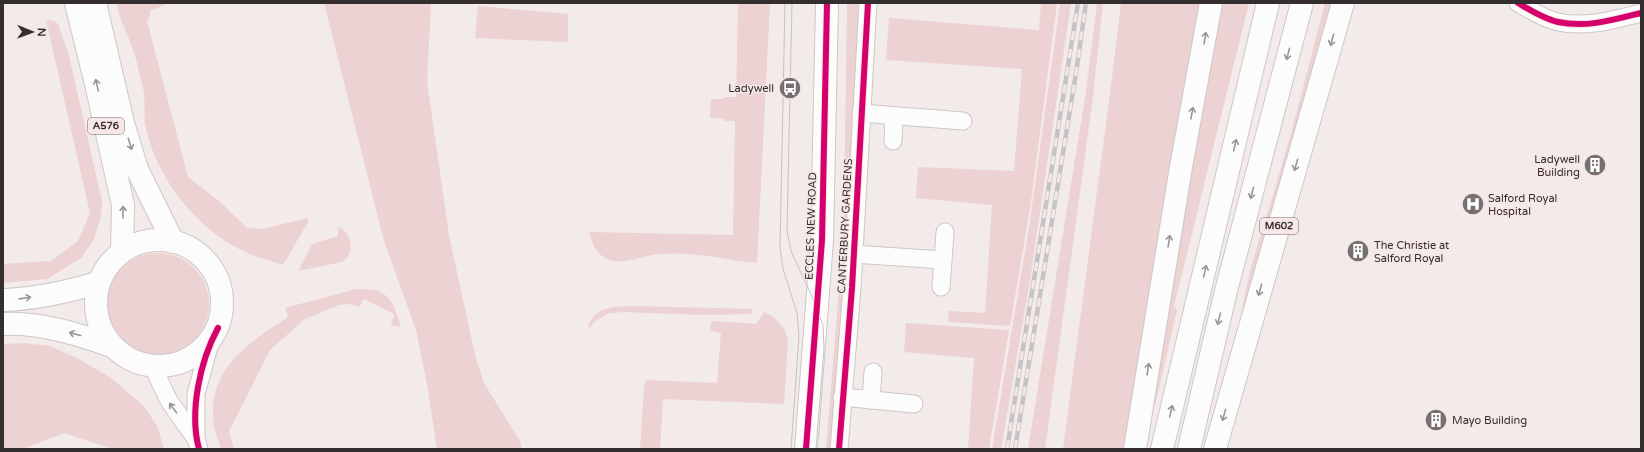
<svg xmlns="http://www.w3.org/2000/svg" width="1644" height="452" font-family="'Varela Round',sans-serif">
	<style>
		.green { fill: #ecd2d2 }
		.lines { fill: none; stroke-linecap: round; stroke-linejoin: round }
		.minor-casing { stroke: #cdc7c6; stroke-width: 19 }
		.major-casing { stroke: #cdc7c6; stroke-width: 24 }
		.highway-casing { stroke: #cdc7c6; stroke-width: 24 }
		.minor { stroke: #fdfcfc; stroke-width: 17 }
		.major { stroke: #fdfcfc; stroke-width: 22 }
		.highway { stroke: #fdfcfc; stroke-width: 22 }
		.tram { stroke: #c5c3c3; stroke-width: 1 }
		.rail-casing { stroke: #c5c3c3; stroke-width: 4.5 }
		.rail { stroke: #f7e7e6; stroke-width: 3; stroke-dasharray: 9; stroke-linecap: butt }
		.cycleway-casing { stroke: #f7e7e6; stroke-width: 8 }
		.cycleway { stroke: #d6006c; stroke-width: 6 }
		.oneway { stroke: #989595 }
		.labels { text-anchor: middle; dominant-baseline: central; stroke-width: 3; stroke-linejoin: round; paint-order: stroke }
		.shield { fill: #f7e7e6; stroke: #6e6665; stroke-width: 1 }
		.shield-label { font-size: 10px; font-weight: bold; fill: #342e2e }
		.poi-label { font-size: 11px; fill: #342e2e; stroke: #f7e7e6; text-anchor: start }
		.street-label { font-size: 11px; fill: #342e2e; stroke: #f7e7e6 }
	</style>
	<rect width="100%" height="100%" fill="#f3eaea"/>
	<!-- green -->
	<g class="green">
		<path d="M116,3H169L150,11V17L147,21L188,177L219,201L247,228L262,229L308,218V222L283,265C270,260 255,257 243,251C195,228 154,175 145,123C144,113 145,102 144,92C142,83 139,73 137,63C132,42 121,24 116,3Z"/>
		<polygon points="324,3 431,3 427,82 449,235 475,355 484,383 521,443 521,449 437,449 427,384 416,330 384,241"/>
		<path d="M738,3H770L757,263C725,260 691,251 659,254C644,255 625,265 610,260C597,256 593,245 589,232L733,235L735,121H725L724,119L710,118L711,99H723L724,97H736Z"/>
		<polygon points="847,3 862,3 847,282 839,281 844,214"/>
		<polygon points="1041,3 1057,3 1030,208 1010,326 948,322 949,311 985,313 992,205 916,198 918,167 1014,171 1022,69 886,60 889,18 1039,30"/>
		<polygon points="1060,3 1071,3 1030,280 1001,449 992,449 1030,221"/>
		<polygon points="1097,3 1103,3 1093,97 1045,449 1028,449 1085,98"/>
		<polygon points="1121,3 1200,3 1124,449 1063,449 1112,78"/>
		<polygon points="1220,3 1249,3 1174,306 1177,310 1155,405 1153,405 1153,391"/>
		<path d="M1325,3H1332L1240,324C1246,272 1266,221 1280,171C1297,115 1310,59 1325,3Z"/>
		<polygon points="478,6 568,14 568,42 475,38"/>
		<polygon points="46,20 54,21 58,24 68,52 102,201 101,217 93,241 81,258 47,279 3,283 3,264 51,261 78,241 90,213"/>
		<path d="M338,227C352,232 356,254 342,262L298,271L312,244L338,236Z"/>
		<circle cx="158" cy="304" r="51"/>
		<path d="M356,289C362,289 370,289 375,290C393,295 396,312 401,327L391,325L394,314L364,299L359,307L350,304L339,305L305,319L270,350L229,431L234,449H221C219,441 215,433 214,426C206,369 247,344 288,317L285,308Z"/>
		<polygon points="839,289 846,290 832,449 826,449"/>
		<path d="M634,306L751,309L753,311L751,314L703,315L622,312L607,314L594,322L590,328L588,326C596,305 615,307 634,306Z"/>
		<path d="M764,312C777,318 785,326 788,340L784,404L663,399L660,449H640L644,387L646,380L717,383L721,333L710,331L711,323L713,321L756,324Z"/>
		<polygon points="906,323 1009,330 989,449 968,449 974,358 904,352"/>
		<polygon points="24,343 50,346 79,359 111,378 144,406 158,428 164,449 113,449 64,433 22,449 3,449 3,344"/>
	</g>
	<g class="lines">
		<!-- minor casing -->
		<g class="minor-casing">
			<g id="minor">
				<path d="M1518,3C1530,10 1544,19 1558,22C1586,28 1613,20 1641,13"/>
				<polyline points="861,113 963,121"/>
				<polyline points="893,141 894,116"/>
				<polyline points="853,254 943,260 941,287"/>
				<polyline points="943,260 945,232"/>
				<polyline points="152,365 169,401 196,439"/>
				<polyline points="842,397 914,404"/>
				<polyline points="871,400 873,372"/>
				<polyline points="199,449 196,439 196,394 210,343"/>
				<polyline points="839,449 852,288 868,3"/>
			</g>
		</g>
		<!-- major casing -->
		<g class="major-casing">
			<g id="major">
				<polyline points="76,3 96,84 123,205 122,251"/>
				<polyline points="95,3 123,123 137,169 173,242"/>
				<circle cx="159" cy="303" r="63"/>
				<path d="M3,300C34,299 67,292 97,283"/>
				<path d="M3,324C40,322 77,334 112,346"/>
				<polyline points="806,449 822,240 827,3"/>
			</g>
		</g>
		<!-- highway casing -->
		<g class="highway-casing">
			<g id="highway">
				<polyline points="1135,449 1181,167 1211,3"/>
				<polyline points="1162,449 1268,3"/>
				<polyline points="1189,449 1226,291 1302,3"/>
				<polyline points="1215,449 1343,3"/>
			</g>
		</g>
		<!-- minor -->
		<use href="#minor" class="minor"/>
		<!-- major -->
		<use href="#major" class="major"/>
		<!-- highway -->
		<use href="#highway" class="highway"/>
		<!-- tram -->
		<g class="tram">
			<polyline points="785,3 780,247 783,269 797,313 799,336 791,449"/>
			<polyline points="792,3 787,230 791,251 813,299 823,325 824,348 816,449"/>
		</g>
		<!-- rail casing -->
		<g class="rail-casing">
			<g id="rail">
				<polyline points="1007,449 1078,3"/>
				<polyline points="1015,449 1076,73 1086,3"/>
			</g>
		</g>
		<!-- rail -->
		<use href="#rail" class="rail"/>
		<!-- cycleway casing -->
		<g class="cycleway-casing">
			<g id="cycleway">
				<path d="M1518,3C1530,10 1544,19 1558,22C1586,28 1613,20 1641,13"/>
				<path d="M199,449C189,412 200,361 218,328"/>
				<polyline points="806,449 822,240 827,3"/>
				<polyline points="839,449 852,288 868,3"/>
			</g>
		</g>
		<!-- cycleway -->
		<use href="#cycleway" class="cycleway"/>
	</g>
	<!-- one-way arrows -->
	<defs><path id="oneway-shaft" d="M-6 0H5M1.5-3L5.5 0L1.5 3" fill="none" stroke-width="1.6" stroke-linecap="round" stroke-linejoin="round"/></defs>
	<g class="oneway">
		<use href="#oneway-shaft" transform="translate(1205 38) rotate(-81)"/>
		<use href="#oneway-shaft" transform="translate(1332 40) rotate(106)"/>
		<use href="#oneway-shaft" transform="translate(1288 54) rotate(105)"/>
		<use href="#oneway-shaft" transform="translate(97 85) rotate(-103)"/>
		<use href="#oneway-shaft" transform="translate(1192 113) rotate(-79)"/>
		<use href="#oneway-shaft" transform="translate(130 144) rotate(73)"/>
		<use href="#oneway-shaft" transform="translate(1235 145) rotate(-77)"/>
		<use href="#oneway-shaft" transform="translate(1296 165) rotate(106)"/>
		<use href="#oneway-shaft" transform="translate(1252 193) rotate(105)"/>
		<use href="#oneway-shaft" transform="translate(123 212) rotate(-89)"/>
		<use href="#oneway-shaft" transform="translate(1169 241) rotate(-81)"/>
		<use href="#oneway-shaft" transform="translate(1205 271) rotate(-77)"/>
		<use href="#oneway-shaft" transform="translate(1260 290) rotate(106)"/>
		<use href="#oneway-shaft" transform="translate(25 298) rotate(-8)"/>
		<use href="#oneway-shaft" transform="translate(1219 319) rotate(103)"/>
		<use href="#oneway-shaft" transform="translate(75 334) rotate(-165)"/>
		<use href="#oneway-shaft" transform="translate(1148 369) rotate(-81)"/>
		<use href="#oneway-shaft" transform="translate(173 408) rotate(-127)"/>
		<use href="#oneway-shaft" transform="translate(1171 411) rotate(-77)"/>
		<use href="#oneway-shaft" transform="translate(1224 415) rotate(106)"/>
	</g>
	<!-- icons -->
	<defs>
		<g id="bus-disc" transform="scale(1.15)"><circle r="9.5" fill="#777070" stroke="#f7e7e6"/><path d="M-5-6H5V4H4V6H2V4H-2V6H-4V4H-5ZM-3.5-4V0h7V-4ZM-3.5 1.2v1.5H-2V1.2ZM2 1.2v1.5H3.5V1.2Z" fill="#fff"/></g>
		<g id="building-disc" transform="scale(1.15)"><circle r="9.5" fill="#777070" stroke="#f7e7e6"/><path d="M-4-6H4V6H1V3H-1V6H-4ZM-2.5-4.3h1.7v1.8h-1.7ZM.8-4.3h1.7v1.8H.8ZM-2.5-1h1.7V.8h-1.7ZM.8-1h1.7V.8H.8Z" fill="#fff"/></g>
		<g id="hospital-disc" transform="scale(1.15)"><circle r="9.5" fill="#777070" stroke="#f7e7e6"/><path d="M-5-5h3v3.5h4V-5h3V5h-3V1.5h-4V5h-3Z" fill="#fff"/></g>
	</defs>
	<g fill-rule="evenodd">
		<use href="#bus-disc" x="790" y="88"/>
		<use href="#building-disc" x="1595" y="165"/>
		<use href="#hospital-disc" x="1473" y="204"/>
		<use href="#building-disc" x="1358" y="251"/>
		<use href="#building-disc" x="1436" y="420"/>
	</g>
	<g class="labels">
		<!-- shield labels -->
		<g class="shield">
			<rect x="88" y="118" width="36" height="16" rx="3"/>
			<rect x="1260" y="218" width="38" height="16" rx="3"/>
		</g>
		<g class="shield-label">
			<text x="106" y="126">A576</text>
			<text x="1279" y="226">M602</text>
		</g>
		<!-- poi labels -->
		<g class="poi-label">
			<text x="774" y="88" text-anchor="end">Ladywell</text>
			<text x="1580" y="159" text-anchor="end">Ladywell<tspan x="1580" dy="13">Building</tspan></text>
			<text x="1488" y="198">Salford Royal<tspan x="1488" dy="13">Hospital</tspan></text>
			<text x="1374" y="245">The Christie at<tspan x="1374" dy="13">Salford Royal</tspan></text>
			<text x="1452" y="420">Mayo Building</text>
		</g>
		<!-- street labels -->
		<g class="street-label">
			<text transform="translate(811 226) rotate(-88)">ECCLES NEW ROAD</text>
			<text transform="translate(845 226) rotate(-87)">CANTERBURY GARDENS</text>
		</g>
	</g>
	<!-- border -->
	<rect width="1644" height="452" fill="none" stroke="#342e2e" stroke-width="8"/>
	<!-- north arrow -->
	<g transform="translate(32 32) rotate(91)" stroke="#f7e7e6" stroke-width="3" paint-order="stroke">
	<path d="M0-3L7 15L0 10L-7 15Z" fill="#342e2e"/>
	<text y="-6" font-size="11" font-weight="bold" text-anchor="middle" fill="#342e2e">N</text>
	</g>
</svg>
